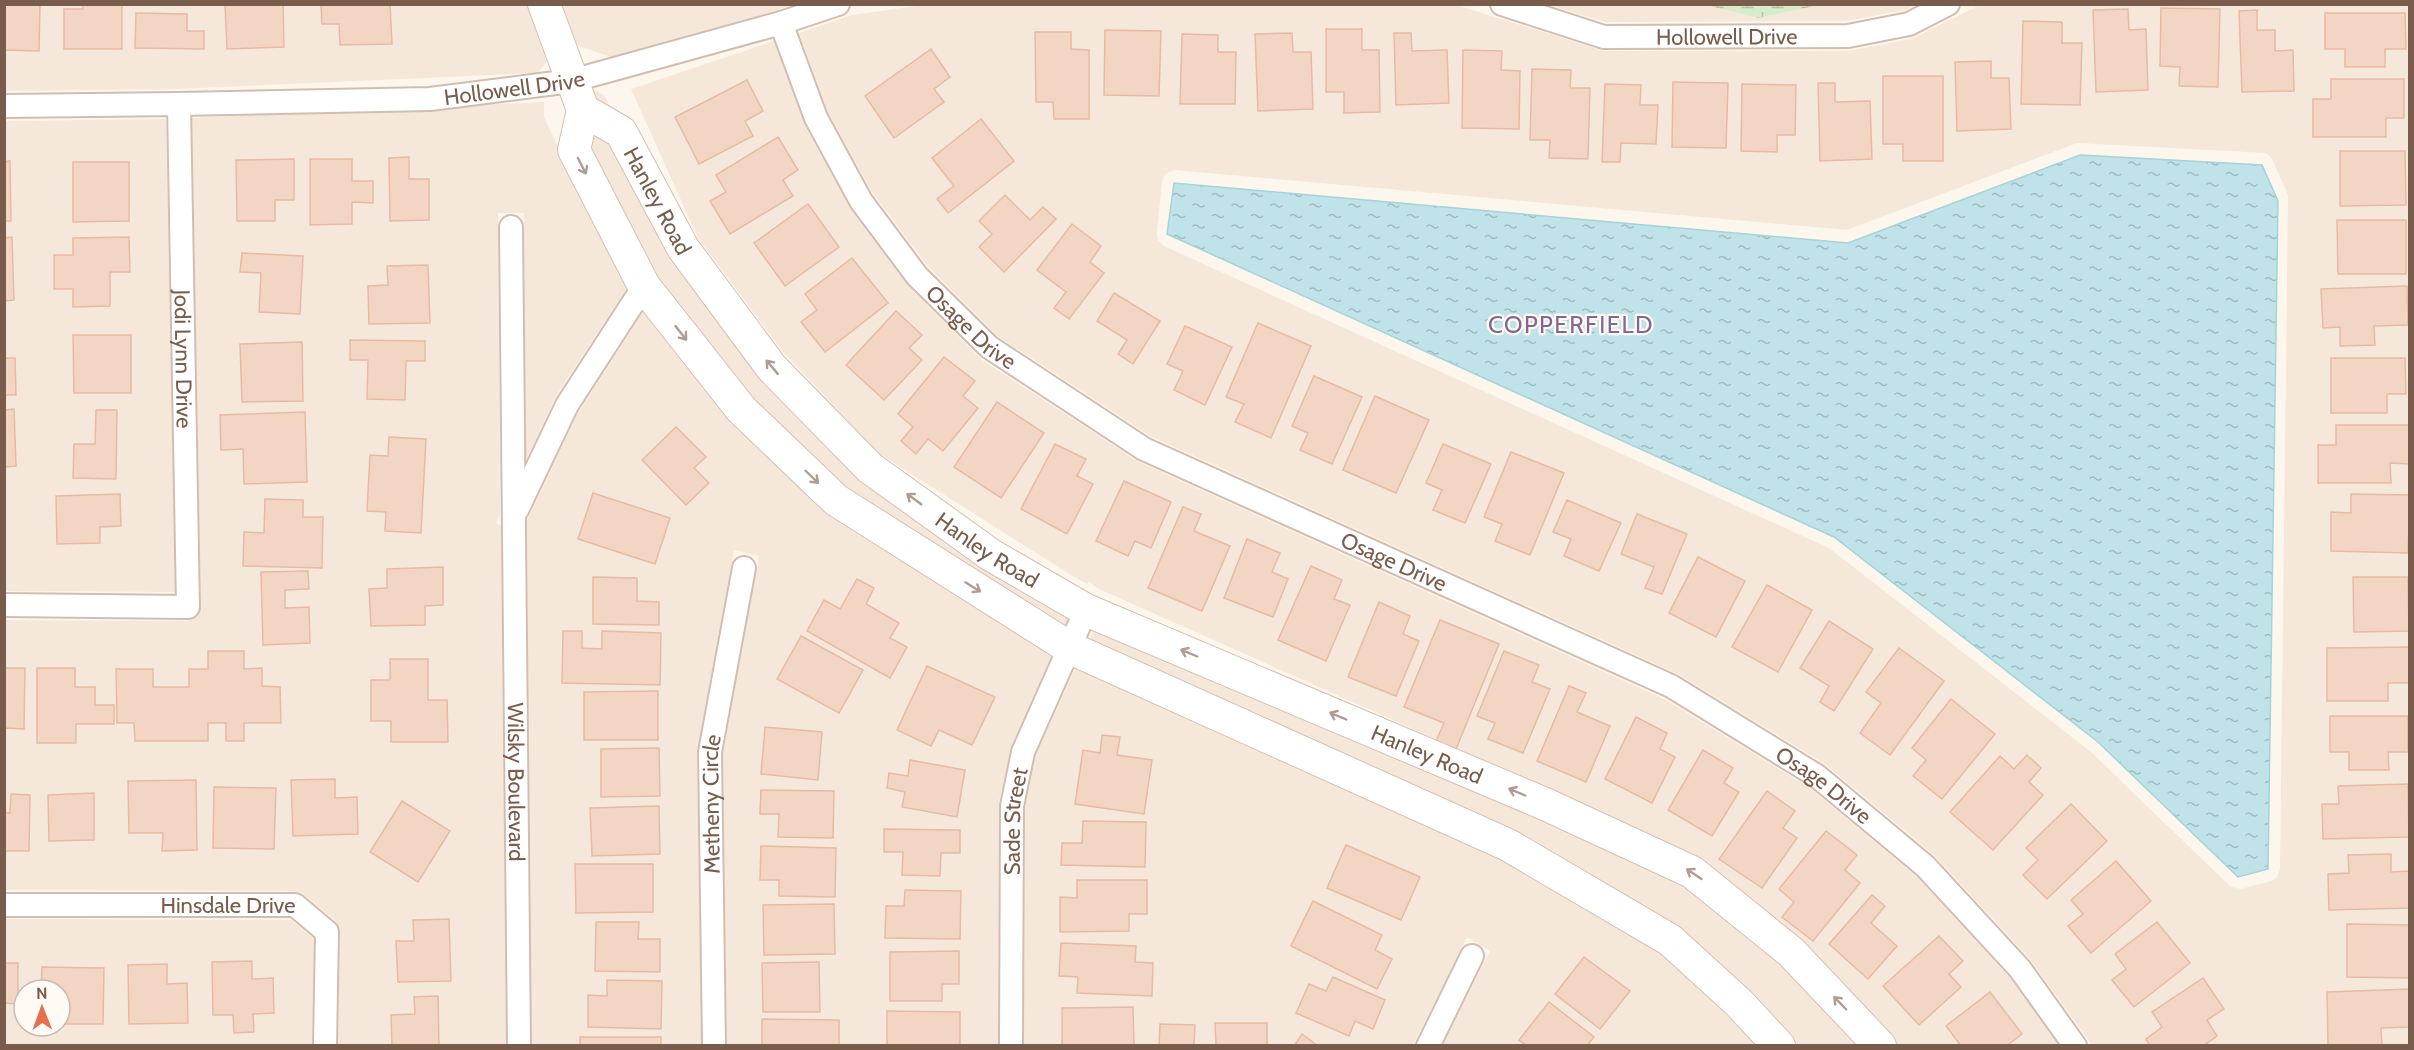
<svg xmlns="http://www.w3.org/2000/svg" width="2414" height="1050" font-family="Cabin,sans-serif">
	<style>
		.residential { fill: #f5e8da; fill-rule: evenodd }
		.wetland { fill: url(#wetland-marsh) }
		.water { fill: url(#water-ripples); stroke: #a5d3da; stroke-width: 1.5 }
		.building { fill: #f3d5c3; stroke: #e6bba3; stroke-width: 1.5 }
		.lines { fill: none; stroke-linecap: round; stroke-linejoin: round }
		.minor-casing { stroke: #d1beb0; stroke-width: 26 }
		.secondary-casing { stroke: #d6c0b0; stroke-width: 34 }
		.minor { stroke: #fff; stroke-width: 22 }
		.secondary { stroke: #fff; stroke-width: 32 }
		.oneway { stroke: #af9d94 }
		.labels { text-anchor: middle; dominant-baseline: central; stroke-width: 4.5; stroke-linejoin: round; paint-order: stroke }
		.street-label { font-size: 22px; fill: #7a5c4d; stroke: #fffaf3 }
		.neighbourhood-label { font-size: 24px; letter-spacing: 1.5px; fill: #846695; stroke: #fffaf3 }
	</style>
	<defs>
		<pattern id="wetland-marsh" width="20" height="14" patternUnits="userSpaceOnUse" patternTransform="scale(1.5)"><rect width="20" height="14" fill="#d8ecc9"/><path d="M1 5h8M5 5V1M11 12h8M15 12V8" fill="none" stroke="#b4c2a5"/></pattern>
		<pattern id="water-ripples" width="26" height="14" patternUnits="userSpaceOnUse" patternTransform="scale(1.5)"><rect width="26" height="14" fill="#bfe3e8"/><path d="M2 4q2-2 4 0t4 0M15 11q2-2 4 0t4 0" fill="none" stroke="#a0bbbe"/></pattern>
	</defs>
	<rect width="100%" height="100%" fill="#fdf6ec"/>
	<!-- residential -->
	<g class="residential">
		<path d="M1453,4L1604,51H1848L1911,39L1980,5H2409V1045H2092L2029,958L1933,854L1825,764L1676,673L1150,436L996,335L927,265L872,192L828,112L799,33L852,15L923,5ZM2077,143L2266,153L2272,159L2288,195L2280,869L2277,877L2271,881L2241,889L2231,887L2091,752L1829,548L1164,246L1158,240L1157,232L1162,181L1165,174L1175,170L1847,230Z"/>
		<polygon points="4,5 529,5 551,56 538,73 178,89 5,91"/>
		<polygon points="558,5 792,5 623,61 576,45"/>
		<polygon points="1550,5 1706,5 1758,18 1820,5 1916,5 1905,10 1847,21 1605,22"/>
		<polygon points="774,41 805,126 851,210 909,287 982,360 1139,462 1666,700 1810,788 1917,877 2011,979 2059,1045 1897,1045 1800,942 1550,790 1099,589 1089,582 1088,584 1079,580 878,453 783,352 698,238 631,89"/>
		<polygon points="576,79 605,96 676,253 765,373 1075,609 1065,628 844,488 750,399 661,285 662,282 654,276 581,133"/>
		<polygon points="544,102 544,117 558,147 629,285 556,396 526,460 524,213 498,213 500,514 496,523 501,526 506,1045 338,1045 340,932 335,920 302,893 295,891 5,890 5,620 188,621 201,607 192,118"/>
		<polygon points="166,119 175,592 5,591 4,121"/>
		<polygon points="645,309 731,419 1052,654 1011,746 999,802 998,1045 727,1045 723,753 759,556 734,550 697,752 701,1045 532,1045 527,521 578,413"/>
		<polygon points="1099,620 1686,884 1783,964 1861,1045 1798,1045 1748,993 1679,929 1089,641"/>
		<polygon points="1076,667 1502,859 1663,953 1730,1014 1760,1045 1443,1045 1490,951 1467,937 1413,1045 1024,1046 1025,807 1035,757"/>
		<path d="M5,919L291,920L314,939L312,1045L5,1046ZM24,990H60V1026H24Z"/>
	</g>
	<!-- wetland -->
	<polygon class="wetland" points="1706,5 1706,4 1820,5 1758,18"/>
	<!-- water -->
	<polygon class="water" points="2080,155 2262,165 2278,201 2268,869 2238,877 2098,742 1834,537 1167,234 1174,183 1848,243"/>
	<!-- building -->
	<g class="building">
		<polygon points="4,4 40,4 39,51 4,50"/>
		<polygon points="83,4 122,4 122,49 64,49 64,9 83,9"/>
		<polygon points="225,4 283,4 284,47 227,49"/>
		<polygon points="321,4 390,4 392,44 340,45 339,24 322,24"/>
		<polygon points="2161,8 2220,9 2218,87 2179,86 2180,67 2160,66"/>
		<polygon points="2128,9 2129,30 2146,29 2148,90 2096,92 2093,10"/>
		<polygon points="2257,10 2257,30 2275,30 2275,51 2293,50 2294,91 2242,92 2239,11"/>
		<polygon points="136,13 187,14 187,31 204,31 204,49 135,48"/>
		<polygon points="2325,13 2405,13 2406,49 2385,49 2385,67 2345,67 2345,49 2325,49"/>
		<polygon points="2023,21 2062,22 2062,43 2082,43 2080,105 2021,104"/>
		<polygon points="1326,29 1362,29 1362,50 1379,50 1380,112 1344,113 1344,92 1326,92"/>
		<polygon points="1105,30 1161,31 1159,96 1104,95"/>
		<polygon points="1035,32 1071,32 1071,49 1089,50 1089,119 1054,119 1053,102 1036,102"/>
		<polygon points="1292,33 1293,52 1311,52 1313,109 1258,111 1255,34"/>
		<polygon points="1394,33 1411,33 1412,51 1447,50 1449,103 1396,105"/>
		<polygon points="1182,34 1218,35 1218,52 1236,52 1235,104 1180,104"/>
		<polygon points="931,49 950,77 934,89 944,102 894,138 865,96"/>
		<polygon points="1463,50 1502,51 1501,70 1520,71 1519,129 1462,128"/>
		<polygon points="1991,61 1991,78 2009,78 2011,129 1957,131 1955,62"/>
		<polygon points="1532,69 1571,70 1570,88 1590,88 1588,159 1549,158 1550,140 1530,140"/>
		<polygon points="1883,76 1943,76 1943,161 1903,161 1903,144 1883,144"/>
		<polygon points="2331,79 2404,79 2404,118 2386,118 2386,137 2313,137 2313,99 2331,99"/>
		<polygon points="747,80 763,111 745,121 753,136 699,164 675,117"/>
		<polygon points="1673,82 1728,83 1726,148 1672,147"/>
		<polygon points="1818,83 1835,83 1835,102 1870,101 1872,159 1820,161"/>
		<polygon points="1605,84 1641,85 1640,105 1658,105 1656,144 1621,143 1620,162 1602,162"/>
		<polygon points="1742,84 1796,85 1795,135 1777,135 1777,152 1741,151"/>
		<polygon points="981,119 1014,161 948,213 937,199 954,186 932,158"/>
		<polygon points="778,137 798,170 783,180 793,196 730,234 710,201 726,192 716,175"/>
		<polygon points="2340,151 2405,151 2406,205 2340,206"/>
		<polygon points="409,157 409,179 429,179 429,220 390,221 389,158"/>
		<polygon points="294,159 294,200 275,200 275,221 237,221 236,160"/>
		<polygon points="310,159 352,159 352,181 373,181 373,203 352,202 352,224 310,225"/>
		<polygon points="10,161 11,221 4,221 4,162"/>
		<polygon points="73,162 129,162 129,221 73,222"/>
		<polygon points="1005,195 1030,220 1043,207 1056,219 1004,272 979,247 992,234 979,221"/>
		<polygon points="808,204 839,247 785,286 754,243"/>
		<polygon points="2337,220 2406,220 2406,274 2338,274"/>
		<polygon points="1072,224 1101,246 1090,262 1104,273 1069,319 1054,308 1066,292 1037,270"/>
		<polygon points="12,237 14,300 4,301 4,238"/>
		<polygon points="129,237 130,272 110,272 110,306 73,307 73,289 54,289 54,255 73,255 73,238"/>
		<polygon points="242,253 303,256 300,314 259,312 261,273 240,272"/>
		<polygon points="852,258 888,303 825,352 801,322 817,310 805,294"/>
		<polygon points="428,265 430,323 369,324 368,286 388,285 387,266"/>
		<polygon points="2407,286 2408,325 2374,326 2375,345 2340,346 2340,327 2323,328 2321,289"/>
		<polygon points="1114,293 1160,321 1133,364 1118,354 1127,340 1097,321"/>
		<polygon points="896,311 922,335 909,348 922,360 884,400 846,365"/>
		<polygon points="1258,323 1311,346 1271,438 1235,422 1244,404 1226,397"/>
		<polygon points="1185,326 1232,347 1205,405 1174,390 1183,371 1167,364"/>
		<polygon points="73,335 131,335 131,393 74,393"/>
		<polygon points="350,340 425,341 425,361 406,361 405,400 367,399 368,360 350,360"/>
		<polygon points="302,342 303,401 242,402 240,344"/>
		<polygon points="944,357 975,381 963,396 978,408 943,451 928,439 916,454 901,441 913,427 898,414"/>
		<polygon points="4,358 15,358 16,395 4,395"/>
		<polygon points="2331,358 2405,358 2406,394 2387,394 2387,413 2331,413"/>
		<polygon points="1314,376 1362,397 1332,464 1300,450 1308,433 1292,426"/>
		<polygon points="1375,396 1429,420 1396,493 1343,470"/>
		<polygon points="997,402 1044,433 1001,498 954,467"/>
		<polygon points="14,409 16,466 4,467 4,410"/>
		<polygon points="96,410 117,410 116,479 73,478 74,444 95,444"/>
		<polygon points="305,412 307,482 244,484 243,449 221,450 220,415"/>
		<polygon points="2336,425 2409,425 2409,464 2390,463 2391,483 2318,483 2318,445 2336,445"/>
		<polygon points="676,427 706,457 694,468 709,483 686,505 642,460"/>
		<polygon points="389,437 426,439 421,533 385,531 386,512 367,511 370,455 388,456"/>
		<polygon points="1055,444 1086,459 1077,476 1093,484 1067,534 1021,509"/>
		<polygon points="1443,444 1491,464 1465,523 1433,510 1442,490 1426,483"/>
		<polygon points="1511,452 1564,473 1530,555 1495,541 1502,524 1484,517"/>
		<polygon points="1124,481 1171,502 1151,548 1135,541 1128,556 1096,541"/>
		<polygon points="593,493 670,518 655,564 578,539"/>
		<polygon points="120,494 121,526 100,527 100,543 57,544 56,496"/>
		<polygon points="2351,494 2410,495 2408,553 2331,551 2331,512 2351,513"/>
		<polygon points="265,499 303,500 303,517 323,517 322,568 243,566 244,532 264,533"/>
		<polygon points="1567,500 1621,523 1599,571 1564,556 1571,539 1553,532"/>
		<polygon points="1183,507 1201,514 1194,531 1230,546 1202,611 1148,588"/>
		<polygon points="1637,514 1687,534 1662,594 1645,588 1654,567 1621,554"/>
		<polygon points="1247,539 1280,553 1272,572 1288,579 1273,617 1224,598"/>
		<polygon points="1698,557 1745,581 1716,637 1669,613"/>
		<polygon points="1311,566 1342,580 1334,599 1350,605 1326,661 1278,640"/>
		<polygon points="443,567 443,605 425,606 425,625 371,626 369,589 387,588 387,569"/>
		<polygon points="308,571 309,589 285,590 285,608 309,607 310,643 263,645 261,572"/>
		<polygon points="593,577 637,578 637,601 659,602 659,625 593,624"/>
		<polygon points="2353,577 2408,577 2409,631 2354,632"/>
		<polygon points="857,579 874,588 866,604 899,623 890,638 907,647 890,678 807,631 824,600 840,609"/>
		<polygon points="1767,585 1812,610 1778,672 1732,647"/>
		<polygon points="1379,602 1410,616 1403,634 1419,641 1396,696 1348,677"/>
		<polygon points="1440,620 1499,644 1456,749 1436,741 1444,723 1404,707"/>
		<polygon points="1829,621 1873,649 1834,711 1820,702 1829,686 1800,668"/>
		<polygon points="563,631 582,631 582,648 602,649 602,631 661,633 660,685 562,683"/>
		<polygon points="801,636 863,670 839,713 777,679"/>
		<polygon points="2409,647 2409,683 2388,683 2388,701 2327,701 2327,648"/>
		<polygon points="1899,648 1944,681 1890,755 1860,733 1881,703 1866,692"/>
		<polygon points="208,651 244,651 244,669 262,668 262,686 280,687 281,723 244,723 244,741 226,741 226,723 208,723 208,741 135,741 134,723 117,723 116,669 153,669 153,687 189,687 189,669 208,669"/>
		<polygon points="1504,651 1539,665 1532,682 1550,689 1523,753 1488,739 1495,723 1477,716"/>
		<polygon points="390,659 428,659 428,700 447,700 448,742 391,742 391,721 371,721 371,680 390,680"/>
		<polygon points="927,666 995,697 972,745 939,730 931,746 897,730"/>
		<polygon points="4,668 25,668 24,729 4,728"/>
		<polygon points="37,668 75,668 75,687 95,687 95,705 114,705 114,724 76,724 76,743 37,743"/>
		<polygon points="1569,686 1586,693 1577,712 1610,726 1586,782 1537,761"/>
		<polygon points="658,691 658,740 584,740 584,692"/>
		<polygon points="1951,699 1995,734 1942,799 1913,776 1926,760 1912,748"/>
		<polygon points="2330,716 2408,716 2408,752 2388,752 2389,770 2349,770 2349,752 2330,752"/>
		<polygon points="1636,717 1667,733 1660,749 1675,757 1652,803 1605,779"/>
		<polygon points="765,727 822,732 818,780 761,774"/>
		<polygon points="1102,735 1120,737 1117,755 1152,760 1144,814 1075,804 1083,750 1100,753"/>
		<polygon points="659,748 660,796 601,797 601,749"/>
		<polygon points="1703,750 1733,768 1724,783 1739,792 1712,836 1668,810"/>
		<polygon points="2027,755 2041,768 2029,782 2043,795 1993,850 1950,812 2000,756 2014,769"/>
		<polygon points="910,760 965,770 957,817 902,807 905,792 887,788 889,773 908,776"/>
		<polygon points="335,779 335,798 357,797 358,834 293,836 291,780"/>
		<polygon points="196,780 197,850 162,851 163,833 129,833 128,781"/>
		<polygon points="2408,784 2409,837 2323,839 2322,804 2339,804 2338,786"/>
		<polygon points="214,787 276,788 274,849 213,848"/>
		<polygon points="761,790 834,791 833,838 778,837 779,814 760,814"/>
		<polygon points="1767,791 1795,811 1783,828 1797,838 1762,888 1719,859"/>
		<polygon points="94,793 94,840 49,841 48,795"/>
		<polygon points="11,794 30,795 29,851 4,851 4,813 10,813"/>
		<polygon points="402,801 450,831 418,882 370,852"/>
		<polygon points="2071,804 2107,841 2047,899 2023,875 2038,860 2026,848"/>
		<polygon points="659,806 660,854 592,856 590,808"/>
		<polygon points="1083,821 1146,822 1145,867 1061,865 1062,843 1082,843"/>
		<polygon points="884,829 960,830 960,853 941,853 940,876 902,875 903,852 884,852"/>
		<polygon points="1826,831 1857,855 1845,870 1860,883 1813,941 1782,917 1794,902 1779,889"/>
		<polygon points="1346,845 1420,877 1401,920 1327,888"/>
		<polygon points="761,846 836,848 835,897 779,896 779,880 760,880"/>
		<polygon points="2391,854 2391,872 2410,871 2410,908 2329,910 2328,874 2349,873 2348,855"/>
		<polygon points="2116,861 2151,901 2091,953 2068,926 2083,914 2071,900"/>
		<polygon points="575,864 653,864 653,912 576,913"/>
		<polygon points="1077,880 1147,880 1147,914 1129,914 1129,931 1060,932 1060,897 1077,898"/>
		<polygon points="905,890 961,891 960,939 885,938 886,906 904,906"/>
		<polygon points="1872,895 1885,906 1871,923 1897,946 1868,979 1829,944"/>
		<polygon points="1313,901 1382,935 1375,950 1392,959 1377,989 1291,946"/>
		<polygon points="834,904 835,954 764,955 763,905"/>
		<polygon points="449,919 451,981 398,982 396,941 414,941 413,920"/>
		<polygon points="596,922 639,922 638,939 660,939 660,972 595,971"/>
		<polygon points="2157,922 2190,963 2134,1007 2112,980 2126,969 2115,954"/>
		<polygon points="2347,924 2410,925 2410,978 2347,977"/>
		<polygon points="1939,936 1963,961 1949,974 1961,987 1919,1025 1883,986"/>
		<polygon points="1061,943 1136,946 1135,962 1153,963 1152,996 1077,993 1078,977 1059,976"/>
		<polygon points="959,951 959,984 942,984 942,1001 890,1001 890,952"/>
		<polygon points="1584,957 1630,991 1600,1029 1555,994"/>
		<polygon points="252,961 252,979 273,978 274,1013 253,1014 254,1032 234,1033 233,1015 213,1015 212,962"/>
		<polygon points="819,962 820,1012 763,1012 762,963"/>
		<polygon points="4,963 18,963 18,1004 4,1003"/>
		<polygon points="167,964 167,984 187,983 188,1023 129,1024 128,965"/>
		<polygon points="42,967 104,968 103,1024 60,1024 60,990 41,990"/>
		<polygon points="1333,977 1385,1000 1373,1029 1355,1021 1349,1036 1296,1013 1309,984 1326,991"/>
		<polygon points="2203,978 2224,1009 2207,1020 2217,1036 2203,1046 2150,1046 2146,1039 2162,1027 2152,1012"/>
		<polygon points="607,980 662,981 661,1029 588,1027 588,995 607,996"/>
		<polygon points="2410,989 2410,1027 2381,1028 2382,1046 2328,1046 2327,992"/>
		<polygon points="1990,992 2022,1034 2006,1046 1961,1046 1946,1026"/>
		<polygon points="438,996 439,1046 392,1046 391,1015 415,1014 414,997"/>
		<polygon points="1549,1002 1594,1037 1587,1046 1527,1046 1519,1040"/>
		<polygon points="1133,1007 1134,1046 1062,1046 1062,1008"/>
		<polygon points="887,1011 960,1012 960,1046 887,1046"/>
		<polygon points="762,1019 839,1020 839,1046 762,1046"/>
		<polygon points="1215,1023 1267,1023 1267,1046 1216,1046"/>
		<polygon points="1160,1024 1195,1025 1194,1045 1203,1046 1159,1046"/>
		<polygon points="1302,1034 1318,1046 1294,1046"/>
		<rect x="580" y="1037" width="81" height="9"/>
	</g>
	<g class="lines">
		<!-- minor casing -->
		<g class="minor-casing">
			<g id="minor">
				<path id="s1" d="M1502,4L1604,37L1848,36L1909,24L1948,4"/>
				<path id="s2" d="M781,23L816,118L861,201L917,276L989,347L1144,449L1671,686L1817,776L1925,866L2020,969L2075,1046"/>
				<path id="s3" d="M179,104L430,99L571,81L781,23L838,4"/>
				<path id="s4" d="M4,106L179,104L188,607L4,605"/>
				<path id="s5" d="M511,227L519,1046"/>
				<polyline points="517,510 567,405 644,286"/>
				<path id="s6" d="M4,905H295L327,932L325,1046"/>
				<path id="s7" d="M714,1046L710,752L744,568"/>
				<path id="s8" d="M1011,1046L1012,806L1023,752L1086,610"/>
				<polyline points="1428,1046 1472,956"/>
			</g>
		</g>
		<!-- secondary casing -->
		<g class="secondary-casing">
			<g id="secondary">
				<polyline points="544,4 583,110"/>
				<path id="s9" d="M583,110L621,132L683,248L772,368L870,468L991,555L1086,610L1545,804L1692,872L1791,952L1880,1046"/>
				<polyline points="583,110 574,150 644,286 741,409 836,500 1070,648 1508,845 1670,940 1739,1003 1779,1046"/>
			</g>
		</g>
		<!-- minor -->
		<use href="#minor" class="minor"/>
		<!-- secondary -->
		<use href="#secondary" class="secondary"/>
	</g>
	<!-- one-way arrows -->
	<defs><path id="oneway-shaft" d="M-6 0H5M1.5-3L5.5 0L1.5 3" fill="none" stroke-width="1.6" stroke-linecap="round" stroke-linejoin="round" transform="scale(1.5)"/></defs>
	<g class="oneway">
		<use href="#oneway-shaft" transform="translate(582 166) rotate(63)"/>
		<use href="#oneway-shaft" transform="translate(681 333) rotate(52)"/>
		<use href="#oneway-shaft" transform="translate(772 367) rotate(-130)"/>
		<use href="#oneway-shaft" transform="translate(812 477) rotate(44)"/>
		<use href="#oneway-shaft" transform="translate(914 499) rotate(-144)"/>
		<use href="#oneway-shaft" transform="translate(973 587) rotate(32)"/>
		<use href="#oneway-shaft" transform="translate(1189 653) rotate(-157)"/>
		<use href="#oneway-shaft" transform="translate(1338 716) rotate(-157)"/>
		<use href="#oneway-shaft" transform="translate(1517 792) rotate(-157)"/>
		<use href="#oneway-shaft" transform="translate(1694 874) rotate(-146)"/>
		<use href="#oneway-shaft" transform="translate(1840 1003) rotate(-134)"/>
	</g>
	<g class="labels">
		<!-- street labels -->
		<g class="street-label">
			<text stroke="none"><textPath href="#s1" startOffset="230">Hollowell Drive</textPath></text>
			<text stroke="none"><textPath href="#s3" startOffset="336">Hollowell Drive</textPath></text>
			<text stroke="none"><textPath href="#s9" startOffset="122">Hanley Road</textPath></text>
			<text stroke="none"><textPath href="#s2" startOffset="364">Osage Drive</textPath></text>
			<text stroke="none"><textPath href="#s4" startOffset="430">Jodi Lynn Drive</textPath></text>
			<text stroke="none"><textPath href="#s9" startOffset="608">Hanley Road</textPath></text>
			<text stroke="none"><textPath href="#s2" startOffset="850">Osage Drive</textPath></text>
			<text stroke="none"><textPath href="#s9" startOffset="1094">Hanley Road</textPath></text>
			<text stroke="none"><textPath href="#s5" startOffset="555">Wilsky Boulevard</textPath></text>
			<text stroke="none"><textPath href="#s2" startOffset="1336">Osage Drive</textPath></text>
			<text stroke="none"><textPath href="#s7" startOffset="242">Metheny Circle</textPath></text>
			<text stroke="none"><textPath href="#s8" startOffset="225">Sade Street</textPath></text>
			<text stroke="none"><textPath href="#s6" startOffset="224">Hinsdale Drive</textPath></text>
		</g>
		<!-- neighbourhood labels -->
		<g class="neighbourhood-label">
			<text x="1571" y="324">COPPERFIELD</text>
		</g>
	</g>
	<!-- border -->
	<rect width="2414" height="1050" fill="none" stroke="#7a5c4d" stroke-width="12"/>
	<!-- north arrow -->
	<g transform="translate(42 1008) rotate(359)"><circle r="28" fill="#fffaf3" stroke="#cabbb1" stroke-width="1.5"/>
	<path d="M0-4.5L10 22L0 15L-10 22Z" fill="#e76f51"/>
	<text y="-9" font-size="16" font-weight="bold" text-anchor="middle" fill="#7a5c4d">N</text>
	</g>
</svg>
